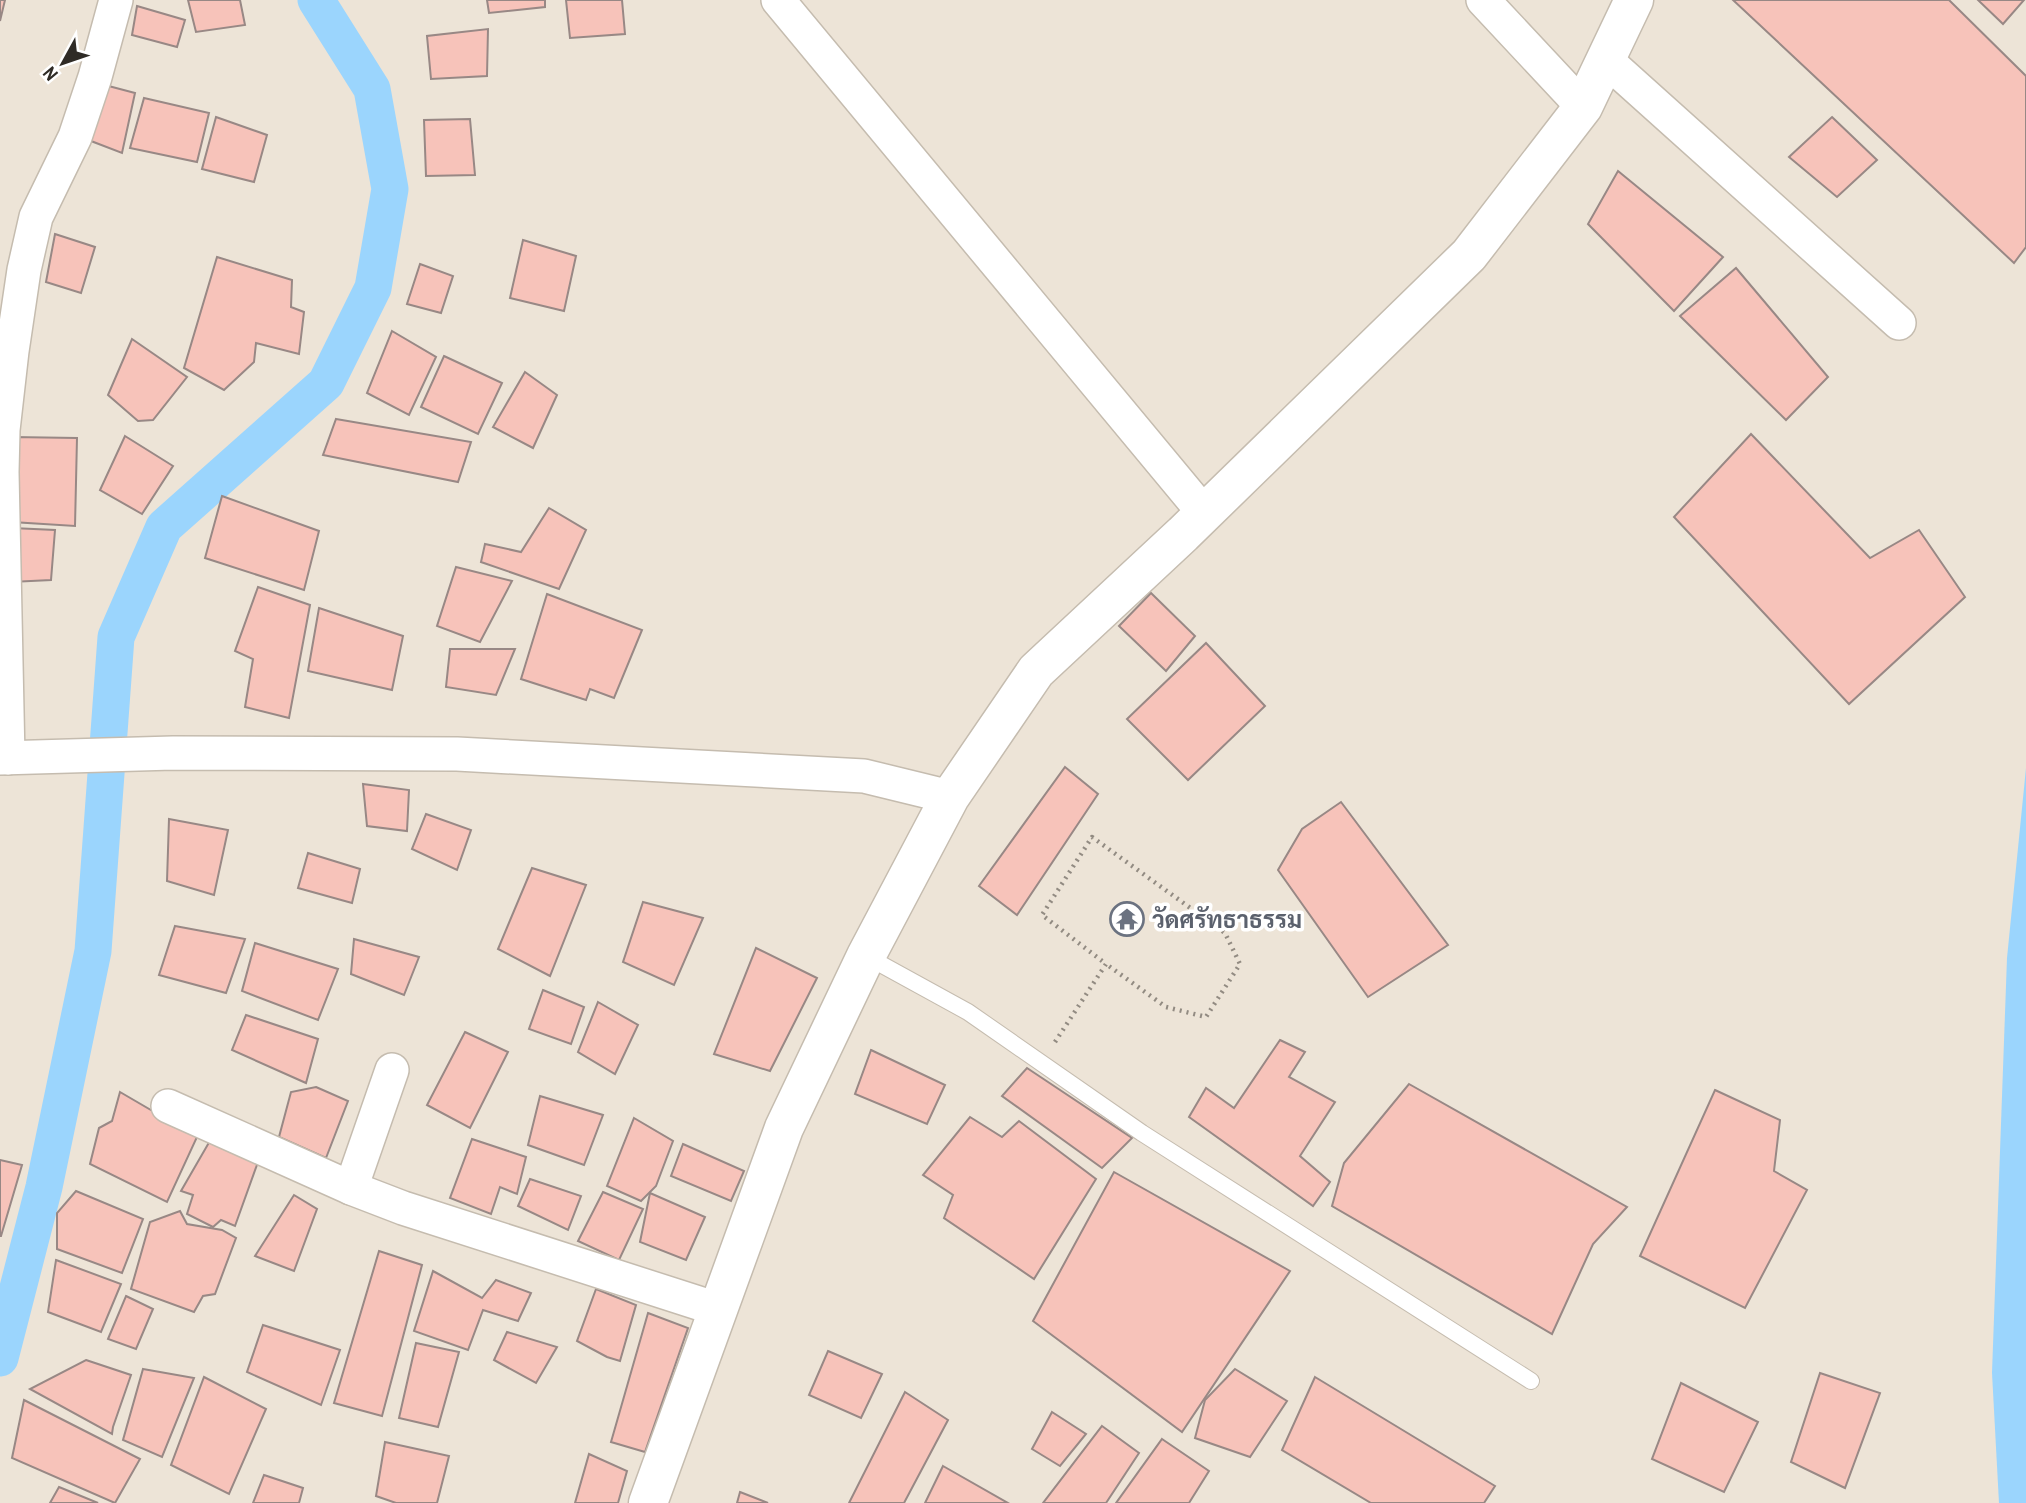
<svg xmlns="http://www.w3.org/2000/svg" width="2026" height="1503" font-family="'Archivo Narrow',Sarabun,sans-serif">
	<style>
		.water { fill: #9bd5fd }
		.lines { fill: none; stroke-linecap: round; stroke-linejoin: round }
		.canal { stroke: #9bd5fd; stroke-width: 37 }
		.building { fill: #f7c3ba; stroke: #988885; stroke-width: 2 }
		.lane-casing { stroke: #c5bcaf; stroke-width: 18 }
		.street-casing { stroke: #c5bcaf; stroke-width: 36 }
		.secondary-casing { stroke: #c5bcaf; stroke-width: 41 }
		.path { stroke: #928b82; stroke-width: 4.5; stroke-dasharray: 2 5; stroke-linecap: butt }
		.lane { stroke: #fff; stroke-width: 16 }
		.street { stroke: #fff; stroke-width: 33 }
		.secondary { stroke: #fff; stroke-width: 38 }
		.labels { text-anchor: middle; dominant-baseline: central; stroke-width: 7; stroke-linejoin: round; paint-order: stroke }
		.worship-label { font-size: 24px; font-weight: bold; fill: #5b616d; stroke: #fff; text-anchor: start }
	</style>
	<rect width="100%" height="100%" fill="#ede4d7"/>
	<!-- water -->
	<polygon class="water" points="2026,768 2026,1503 1999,1503 1992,1373 2007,958"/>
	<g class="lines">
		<!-- canal -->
		<polyline class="canal" points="0,1358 44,1187 93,951 116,637 164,527 326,383 373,288 390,189 372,89 316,0"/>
	</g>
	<!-- building -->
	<g class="building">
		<polygon points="0,0 5,0 0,21"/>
		<polygon points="188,0 240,0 245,25 196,32"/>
		<polygon points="487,0 545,0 545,7 489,13"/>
		<polygon points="566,0 622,0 625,34 570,38"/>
		<polygon points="1733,0 1949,0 2026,76 2026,247 2014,263"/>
		<polygon points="1978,0 2024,0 2003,24"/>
		<polygon points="137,6 185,20 177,47 132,35"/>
		<polygon points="488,29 487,76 431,79 427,36"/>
		<polygon points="101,84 135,93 122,153 91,141"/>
		<polygon points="144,98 209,113 197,162 130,148"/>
		<polygon points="216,117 267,135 254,182 202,169"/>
		<polygon points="1832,117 1877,160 1837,197 1789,157"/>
		<polygon points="470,119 475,175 426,176 424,120"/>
		<polygon points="1618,171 1723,257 1674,311 1588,224"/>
		<polygon points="55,234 95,247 81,293 46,282"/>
		<polygon points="523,240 576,256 564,311 510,298"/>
		<polygon points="217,257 292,280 291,307 304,312 299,354 256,343 254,362 224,390 184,368"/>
		<polygon points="420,264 453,276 441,313 407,304"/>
		<polygon points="1736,268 1828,377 1786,420 1680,316"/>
		<polygon points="392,331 436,357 409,415 367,393"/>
		<polygon points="132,339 187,377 153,420 138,421 108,395"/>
		<polygon points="444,356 502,383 478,434 421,407"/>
		<polygon points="525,372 557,395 533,448 493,427"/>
		<polygon points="336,419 471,442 458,482 323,455"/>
		<polygon points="1751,434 1870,558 1919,530 1965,597 1849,704 1674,517"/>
		<polygon points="125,436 173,466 142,514 100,490"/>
		<polygon points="12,437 77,438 75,526 12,522"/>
		<polygon points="222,496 319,531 304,590 205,558"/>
		<polygon points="549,508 586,530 559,589 481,562 485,544 521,552"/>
		<polygon points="12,528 55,530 51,580 11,582"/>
		<polygon points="456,567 512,581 480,642 437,626"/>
		<polygon points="258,587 310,605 289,718 245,707 253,659 235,651"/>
		<polygon points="1151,593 1195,636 1166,671 1119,626"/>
		<polygon points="547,594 642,630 614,698 590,689 586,700 521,679"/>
		<polygon points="319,608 403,636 392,690 308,671"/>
		<polygon points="1206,643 1265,706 1188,780 1127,719"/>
		<polygon points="450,649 515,649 496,695 446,687"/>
		<polygon points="1065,767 1098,794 1017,915 979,886"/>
		<polygon points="363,784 409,790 407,831 367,826"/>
		<polygon points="1341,802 1448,945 1368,997 1278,870 1302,829"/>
		<polygon points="426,814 471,830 457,870 412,849"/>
		<polygon points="169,819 228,830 214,895 167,881"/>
		<polygon points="308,853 360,869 352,903 298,888"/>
		<polygon points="532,868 586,885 550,976 498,949"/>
		<polygon points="643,902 703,918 674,985 623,962"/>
		<polygon points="175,926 245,939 226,993 159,975"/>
		<polygon points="354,939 419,957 404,995 351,974"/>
		<polygon points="255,943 338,969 318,1020 242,991"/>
		<polygon points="756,948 817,978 770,1071 714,1054"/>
		<polygon points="543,990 584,1007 571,1044 529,1029"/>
		<polygon points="598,1002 638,1025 615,1074 578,1052"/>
		<polygon points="246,1015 318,1039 306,1083 232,1050"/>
		<polygon points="465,1032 508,1052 470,1128 427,1105"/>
		<polygon points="1280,1040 1305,1052 1289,1077 1335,1102 1300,1156 1330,1182 1313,1206 1189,1117 1206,1088 1234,1108"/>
		<polygon points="871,1050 945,1085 927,1124 855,1094"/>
		<polygon points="1027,1068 1132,1138 1102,1168 1002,1096"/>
		<polygon points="1409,1084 1627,1207 1593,1244 1552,1334 1332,1206 1344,1163"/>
		<polygon points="316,1087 348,1101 326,1158 279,1137 291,1092"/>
		<polygon points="1715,1090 1780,1120 1774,1171 1807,1190 1745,1308 1640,1256"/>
		<polygon points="120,1092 197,1137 167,1202 90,1164 99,1128 112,1121"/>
		<polygon points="540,1096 603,1115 584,1165 528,1145"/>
		<polygon points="970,1117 1002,1137 1019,1121 1096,1179 1034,1279 944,1218 953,1195 923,1175"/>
		<polygon points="634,1118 673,1141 656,1186 641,1201 607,1186"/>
		<polygon points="211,1139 258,1162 235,1226 221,1220 213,1227 187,1214 193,1195 181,1191"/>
		<polygon points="472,1139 526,1157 517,1194 500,1187 491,1214 450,1198"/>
		<polygon points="683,1144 744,1171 731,1201 671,1176"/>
		<polygon points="0,1160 22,1165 1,1236 0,1236"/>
		<polygon points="1114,1172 1290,1271 1182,1432 1033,1321"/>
		<polygon points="530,1179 581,1196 568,1230 518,1206"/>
		<polygon points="76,1191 143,1219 122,1273 57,1249 57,1213"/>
		<polygon points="603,1192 643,1209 619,1260 578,1241"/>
		<polygon points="650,1193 705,1217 686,1260 640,1242"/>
		<polygon points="294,1195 317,1209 294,1271 255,1256"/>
		<polygon points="180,1211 187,1224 222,1230 236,1238 215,1294 203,1296 194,1312 131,1289 150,1222"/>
		<polygon points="379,1251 422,1265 382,1416 334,1403"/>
		<polygon points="56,1260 121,1284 101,1332 48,1312"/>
		<polygon points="433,1271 482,1298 496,1280 531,1293 518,1321 483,1310 468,1350 414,1331"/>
		<polygon points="596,1289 636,1305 620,1361 607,1357 577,1341"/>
		<polygon points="126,1296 153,1309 136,1349 108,1339"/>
		<polygon points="648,1313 688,1328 645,1452 611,1442"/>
		<polygon points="263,1325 340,1350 321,1405 247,1372"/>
		<polygon points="507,1332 557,1347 536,1383 494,1360"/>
		<polygon points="416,1343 459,1352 438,1427 399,1418"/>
		<polygon points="828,1351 882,1374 861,1418 809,1395"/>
		<polygon points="86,1360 131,1375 113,1427 112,1434 30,1389"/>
		<polygon points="143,1369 194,1378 162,1457 123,1440"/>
		<polygon points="1235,1369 1287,1401 1250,1457 1195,1438 1205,1400"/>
		<polygon points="1820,1373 1880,1393 1845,1488 1791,1462"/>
		<polygon points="204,1377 266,1409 229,1494 171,1465"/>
		<polygon points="1315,1377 1495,1486 1484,1503 1371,1503 1282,1450"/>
		<polygon points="1681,1383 1758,1422 1724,1492 1652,1459"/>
		<polygon points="905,1392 948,1420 904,1503 849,1503"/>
		<polygon points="24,1400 140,1459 115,1503 12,1458"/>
		<polygon points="1052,1412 1086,1434 1060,1466 1032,1449"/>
		<polygon points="1102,1426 1139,1453 1106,1503 1043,1503"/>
		<polygon points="1162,1439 1209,1471 1189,1503 1116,1503"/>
		<polygon points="385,1442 449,1456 437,1503 396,1503 376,1496"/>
		<polygon points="589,1454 627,1471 618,1503 575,1503"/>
		<polygon points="943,1466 1008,1503 925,1503"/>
		<polygon points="264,1475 303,1488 299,1503 253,1503"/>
		<polygon points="59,1487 98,1503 50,1503"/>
		<polygon points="740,1492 768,1503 737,1503"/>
	</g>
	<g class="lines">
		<!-- lane casing -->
		<g class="lane-casing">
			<polyline id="lane" points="866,956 968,1012 1142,1133 1531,1381"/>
		</g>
		<!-- street casing -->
		<g class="street-casing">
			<g id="street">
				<polyline points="778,0 1204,513"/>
				<polyline points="1483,0 1583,107"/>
				<polyline points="1606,60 1899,323"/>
				<polyline points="0,758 173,753 457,754 864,776 950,797"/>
				<polyline points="8,758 2,472 3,430 12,351 24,270 36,217 75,137 95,77 116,0"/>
				<polyline points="168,1106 351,1188 403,1208 717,1309"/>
				<polyline points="351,1188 392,1070"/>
			</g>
		</g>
		<!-- secondary casing -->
		<g class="secondary-casing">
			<polyline id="secondary" points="648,1503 784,1128 866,956 950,797 1036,671 1183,534 1469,255 1583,107 1634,0"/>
		</g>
		<!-- path -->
		<polyline class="path" points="1055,1042 1106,964 1042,915 1092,837 1225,933 1240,964 1206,1017 1166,1007 1106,964"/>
		<!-- lane -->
		<use href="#lane" class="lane"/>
		<!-- street -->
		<use href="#street" class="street"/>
		<!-- secondary -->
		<use href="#secondary" class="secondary"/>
	</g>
	<!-- icons -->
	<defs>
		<g id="temple-ring" transform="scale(1.75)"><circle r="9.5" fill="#fff" stroke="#6b7280" stroke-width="1.5"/><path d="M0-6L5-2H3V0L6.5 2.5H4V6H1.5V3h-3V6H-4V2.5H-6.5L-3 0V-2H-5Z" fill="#6b7280"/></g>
	</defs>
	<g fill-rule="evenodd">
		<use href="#temple-ring" x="1127" y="919"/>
	</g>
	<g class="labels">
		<!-- worship labels -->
		<g class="worship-label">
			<text x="1152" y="919">วัดศรัทธาธรรม</text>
		</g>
	</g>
	<!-- north arrow -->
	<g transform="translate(63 63) rotate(230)" stroke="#ffffff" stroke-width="5" paint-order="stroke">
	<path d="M0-5L12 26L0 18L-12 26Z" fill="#2f2b26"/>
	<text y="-10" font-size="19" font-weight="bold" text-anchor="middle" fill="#2f2b26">N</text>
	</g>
</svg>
